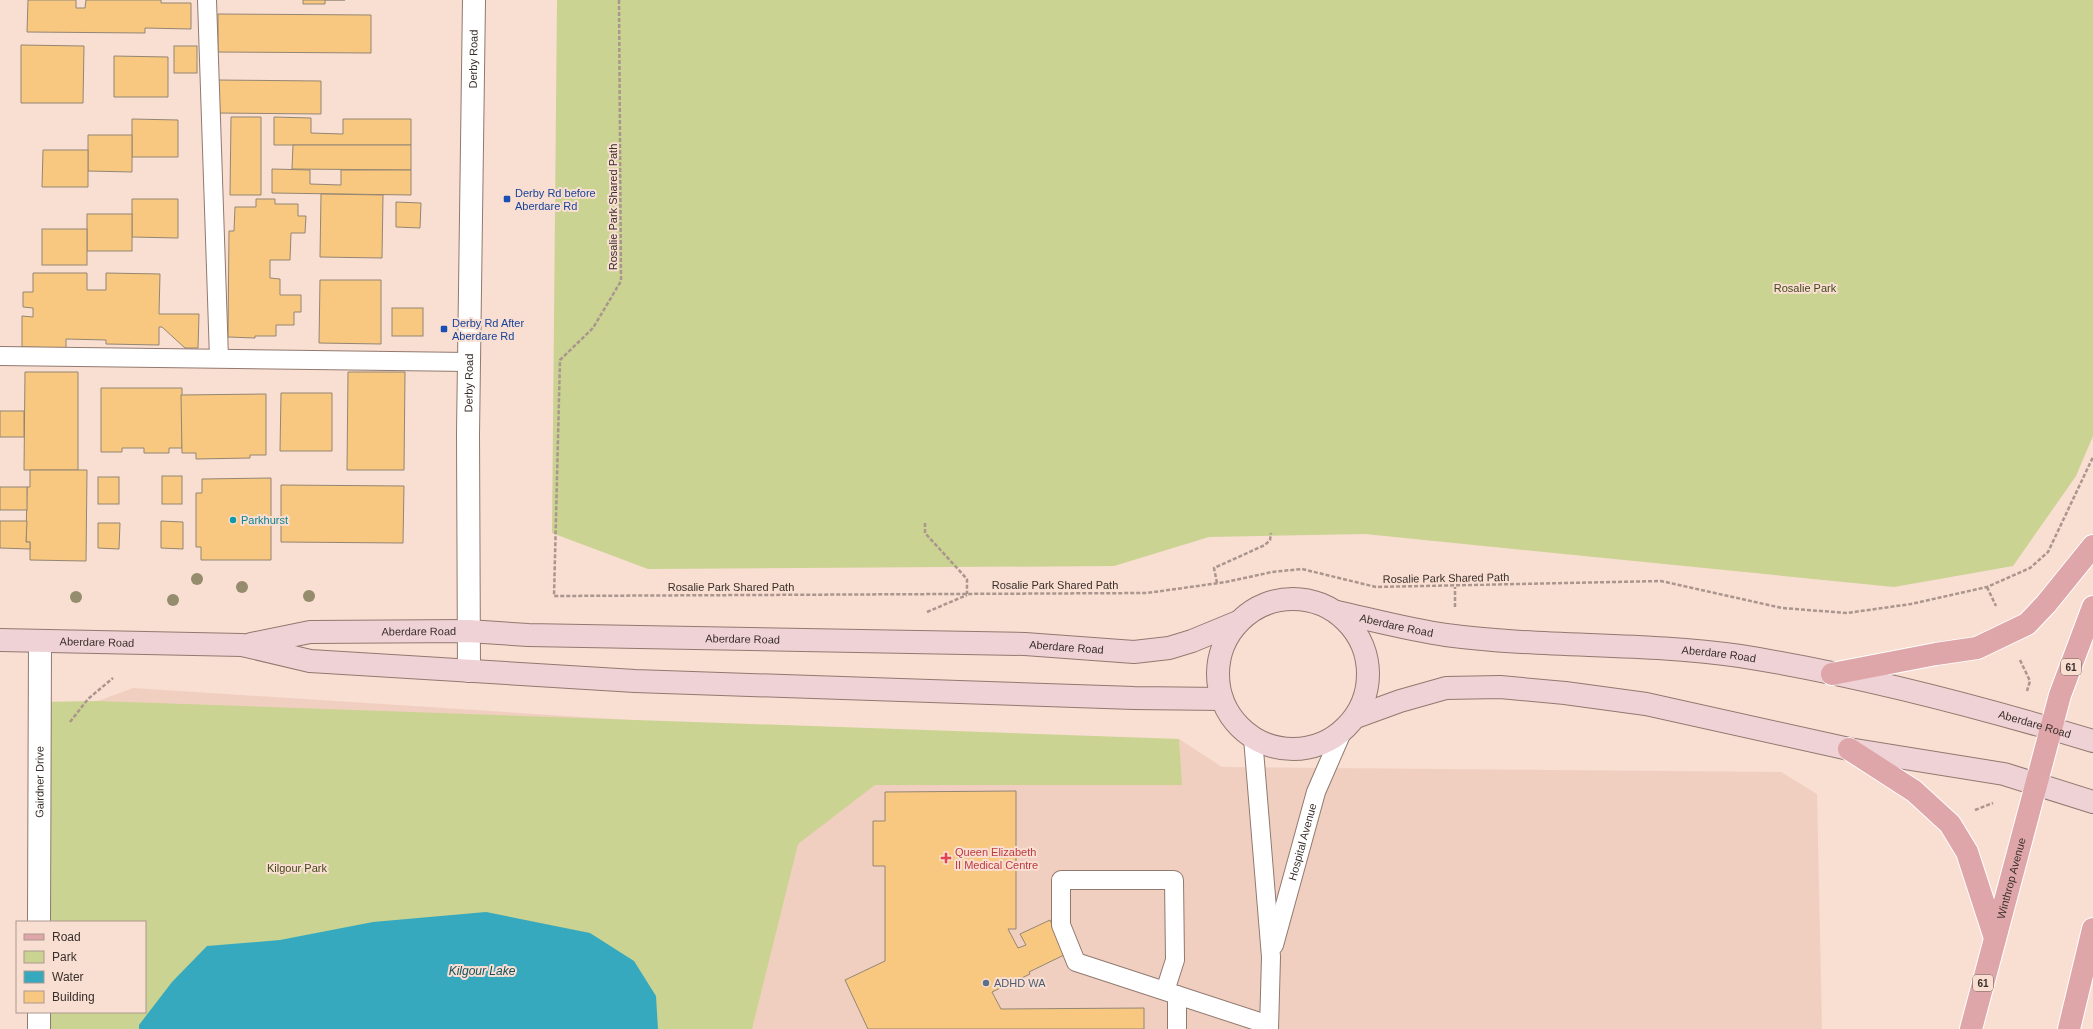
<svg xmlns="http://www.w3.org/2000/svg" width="2093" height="1029" font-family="Arial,sans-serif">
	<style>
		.built { fill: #f0cfc0 }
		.green { fill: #cad391 }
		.water { fill: #37a9be }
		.building { fill: #f8c881; stroke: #948672 }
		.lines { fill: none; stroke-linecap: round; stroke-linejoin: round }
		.service-casing { stroke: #91796f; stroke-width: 20 }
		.minor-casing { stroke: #91796f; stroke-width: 24 }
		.tertiary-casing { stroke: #91796f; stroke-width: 24 }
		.secondary-casing { stroke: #91796f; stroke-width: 24 }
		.primary-casing { stroke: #fff; stroke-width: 24 }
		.path { stroke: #aa968e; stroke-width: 2.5; stroke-dasharray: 4 2; stroke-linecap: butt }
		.service { stroke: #fff; stroke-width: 18 }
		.minor { stroke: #fff; stroke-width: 22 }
		.tertiary { stroke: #fff; stroke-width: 22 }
		.secondary { stroke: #efd2d5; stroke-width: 22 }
		.primary { stroke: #dfa6aa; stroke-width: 22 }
		.tree { fill: #958c6e }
		.transit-dot { fill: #1a4fb4; stroke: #f9ded2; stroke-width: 1.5 }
		.culture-dot { fill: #0f9aa8; stroke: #f9ded2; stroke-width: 1.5 }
		.health-dot { fill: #e0444e; stroke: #f9ded2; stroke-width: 1.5 }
		.service-dot { fill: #5c6f8a; stroke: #f9ded2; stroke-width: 1.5 }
		.labels { text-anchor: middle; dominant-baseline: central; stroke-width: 4; stroke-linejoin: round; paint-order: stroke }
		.shield { fill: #f9ded2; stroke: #72635c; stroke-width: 1 }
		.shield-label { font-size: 10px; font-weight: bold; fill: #382e2a }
		.street-label { font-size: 11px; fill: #382e2a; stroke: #f9ded2 }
		.transit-label { font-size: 11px; fill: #164399; stroke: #f9ded2; text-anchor: start }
		.park-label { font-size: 11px; fill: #43481d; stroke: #f9ded2 }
		.culture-label { font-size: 11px; fill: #0d838f; stroke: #f9ded2; text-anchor: start }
		.health-label { font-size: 11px; fill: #be3a42; stroke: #f9ded2; text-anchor: start }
		.service-label { font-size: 11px; fill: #4e5e75; stroke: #f9ded2; text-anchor: start }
		.water-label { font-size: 12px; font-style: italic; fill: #11515c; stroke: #f9ded2 }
	</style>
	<rect width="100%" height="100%" fill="#f9ded2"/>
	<!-- built -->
	<polygon class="built" points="133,688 955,741 1179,739 1222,767 1781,772 1817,794 1822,1029 76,1029 145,1012 145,922 98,701"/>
	<!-- green -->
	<g class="green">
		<polygon points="557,0 2093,0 2093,436 2076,476 2013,566 1894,587 1365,534 1209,537 1114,566 648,569 552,533"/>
		<polygon points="98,701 1179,739 1182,785 875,785 798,844 752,1029 39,1029 39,1012 145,1012 145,922 39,922 40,702"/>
	</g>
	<!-- water -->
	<polygon class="water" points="486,912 590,933 634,961 656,996 658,1029 139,1029 139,1025 172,982 207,946 280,940 373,922"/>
	<!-- building -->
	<g class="building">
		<polygon points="28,0 76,0 76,8 85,8 86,0 161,0 161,3 191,3 191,29 145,28 145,33 27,32"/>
		<polygon points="303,0 345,0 325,0 325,4 303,4"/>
		<polygon points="218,14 371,15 371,53 218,52"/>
		<polygon points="21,45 84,46 83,103 21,103"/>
		<rect x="174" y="46" width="23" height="27"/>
		<polygon points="114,56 168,57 168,97 114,97"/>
		<polygon points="218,80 321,81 321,114 217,113"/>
		<polygon points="231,117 261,117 261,195 230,195"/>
		<polygon points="274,117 311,118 311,133 343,134 343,119 411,119 411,145 274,145"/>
		<polygon points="132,119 178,120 178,157 132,157"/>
		<polygon points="88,135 132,135 132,172 88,171"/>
		<polygon points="293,145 411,145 411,170 292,169"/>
		<polygon points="43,150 88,150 88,187 42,187"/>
		<polygon points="272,169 310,170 310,184 341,185 341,170 411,170 411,195 272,193"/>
		<polygon points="321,194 383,195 382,258 320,257"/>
		<polygon points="132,199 178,199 178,238 132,237"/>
		<polygon points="256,199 275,199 275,204 298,204 298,216 306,216 305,233 291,233 290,260 270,260 270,278 280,279 280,295 301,295 301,312 294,312 294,325 276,325 276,336 255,336 255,338 228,337 229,231 234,231 235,207 256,207"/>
		<polygon points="396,202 421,203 420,228 396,227"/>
		<rect x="87" y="214" width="45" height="37"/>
		<rect x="42" y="229" width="45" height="36"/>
		<polygon points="33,273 87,273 87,290 106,290 106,273 160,274 159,314 199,314 198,348 185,348 162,327 159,327 159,345 106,344 106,340 66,339 66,348 22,347 22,316 33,317 33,308 23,307 23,292 33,292"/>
		<polygon points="320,280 381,280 381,344 319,343"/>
		<rect x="392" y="308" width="31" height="28"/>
		<polygon points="25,372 78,372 78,470 24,470"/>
		<polygon points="348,372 405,372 404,470 347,470"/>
		<polygon points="101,388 182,388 182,448 169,448 169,453 144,453 144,448 122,448 122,452 101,452"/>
		<polygon points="281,393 332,393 332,451 280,451"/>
		<polygon points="266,394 266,455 250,455 250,458 196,459 196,453 182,453 181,395"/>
		<rect x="0" y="411" width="24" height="26"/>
		<polygon points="30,470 87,470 86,561 30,560 30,542 26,542 27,487 30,487"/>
		<rect x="162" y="476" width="20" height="28"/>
		<rect x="98" y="477" width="21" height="27"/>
		<polygon points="271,478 271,560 201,560 201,547 196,547 196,493 202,493 202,479"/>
		<polygon points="281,485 404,486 403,543 281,542"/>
		<rect x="0" y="487" width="27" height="23"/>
		<polygon points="0,521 27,521 26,542 30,542 30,549 0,548"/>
		<polygon points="161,521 183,522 183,549 161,548"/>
		<polygon points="98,523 120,523 119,549 98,548"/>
		<polygon points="1016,791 1016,929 1008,929 1018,948 1026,945 1020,934 1050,920 1066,954 1029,972 1030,974 992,992 1001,1009 1144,1008 1144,1029 868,1029 845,980 885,961 885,866 873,866 873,821 885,821 885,792"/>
	</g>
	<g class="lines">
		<!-- service casing -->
		<g class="service-casing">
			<g id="service">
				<polyline points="207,0 219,358"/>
				<polyline points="0,356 469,362"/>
				<polyline points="1253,738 1271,957 1269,1029"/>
				<path id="s1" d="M1274,945L1316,792L1343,730"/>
				<polyline points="1165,991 1175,960 1174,880 1061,880 1061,925 1076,962 1269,1025"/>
				<polyline points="1177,1029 1177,995"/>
			</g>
		</g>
		<!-- minor casing -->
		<g class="minor-casing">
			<g id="minor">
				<path id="s2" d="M39,922L40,641"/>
				<polyline points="39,1029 39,1012"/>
			</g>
		</g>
		<!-- tertiary casing -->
		<g class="tertiary-casing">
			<g id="tertiary">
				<path id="s3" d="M469,671L468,434L474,0"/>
			</g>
		</g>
		<!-- secondary casing -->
		<g class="secondary-casing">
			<g id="secondary">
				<circle cx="1293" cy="674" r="75"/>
				<path id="s4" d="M1337,612C1373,620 1410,630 1446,635C1544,648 1643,642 1740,656C1860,675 1977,706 2093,741"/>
				<path id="s5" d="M0,640L242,645L310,661L635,681L1134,698L1222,699"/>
				<path id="s6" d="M251,644L310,632L468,631L528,635L1025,644L1134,652L1169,648L1192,641L1238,622"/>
				<polyline points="1356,717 1400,701 1446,688 1500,687 1565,693 1646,704 1849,749 2004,774 2093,802"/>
			</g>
		</g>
		<!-- primary casing -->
		<g class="primary-casing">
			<g id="primary">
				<polyline points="1832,674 1936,654 1977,648 2027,624 2046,604 2093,546"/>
				<polyline points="1849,749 1914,791 1950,824 1967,852 1995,938"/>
				<path id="s7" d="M1971,1029L2060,695L2093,607"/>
				<polyline points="2069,1029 2093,929"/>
			</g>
		</g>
		<!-- path -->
		<g class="path">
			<polyline points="619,0 621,281 593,328 560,360 554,596 1147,593 1226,582 1272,572 1302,569 1376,587 1661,581 1782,608 1847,613 1911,604 1987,587 2030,568 2048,552 2093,457"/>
			<polyline points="925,523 925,533 967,579 967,594"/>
			<polyline points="1217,583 1214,568 1265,545 1270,540 1271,533"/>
			<polyline points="1987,587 1996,606"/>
			<polyline points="1455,607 1455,587"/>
			<polyline points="927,612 967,595"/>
			<polyline points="2020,660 2030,681 2027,691"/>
			<polyline points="70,722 88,699 113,678"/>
			<polyline points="1975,810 1993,803"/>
		</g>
		<!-- service -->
		<use href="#service" class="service"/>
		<!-- minor -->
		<use href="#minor" class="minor"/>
		<!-- tertiary -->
		<use href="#tertiary" class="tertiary"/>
		<!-- secondary -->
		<use href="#secondary" class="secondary"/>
		<!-- primary -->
		<use href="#primary" class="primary"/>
	</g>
	<!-- trees -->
	<g class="tree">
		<circle cx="197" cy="579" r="6"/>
		<circle cx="242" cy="587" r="6"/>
		<circle cx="309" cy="596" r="6"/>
		<circle cx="76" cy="597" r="6"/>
		<circle cx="173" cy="600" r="6"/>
	</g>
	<!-- markers -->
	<g class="transit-dot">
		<rect x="503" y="195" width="8" height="8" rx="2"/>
		<rect x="440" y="325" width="8" height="8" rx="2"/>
	</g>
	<circle class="culture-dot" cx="233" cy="520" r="4"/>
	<path class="health-dot" d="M944 852h4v4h4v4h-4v4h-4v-4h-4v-4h4z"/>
	<circle class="service-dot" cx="986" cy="983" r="4"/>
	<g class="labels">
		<!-- shield labels -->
		<g class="shield">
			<rect x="2061" y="659" width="20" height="16" rx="3"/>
			<rect x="1973" y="975" width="20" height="16" rx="3"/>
		</g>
		<g class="shield-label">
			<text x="2071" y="667">61</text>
			<text x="1983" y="983">61</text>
		</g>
		<!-- street labels -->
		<g class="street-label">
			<text stroke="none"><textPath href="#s3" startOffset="612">Derby Road</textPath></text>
			<text transform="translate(613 207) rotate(-90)">Rosalie Park Shared Path</text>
			<text stroke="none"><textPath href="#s3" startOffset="288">Derby Road</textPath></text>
			<text transform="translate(1446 578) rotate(-1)">Rosalie Park Shared Path</text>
			<text x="1055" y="585">Rosalie Park Shared Path</text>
			<text x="731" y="587">Rosalie Park Shared Path</text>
			<text stroke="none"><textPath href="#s4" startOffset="61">Aberdare Road</textPath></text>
			<text stroke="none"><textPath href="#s6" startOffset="169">Aberdare Road</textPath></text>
			<text stroke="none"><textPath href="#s6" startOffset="493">Aberdare Road</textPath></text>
			<text stroke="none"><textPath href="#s5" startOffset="97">Aberdare Road</textPath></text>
			<text stroke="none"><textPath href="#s6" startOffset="817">Aberdare Road</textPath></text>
			<text stroke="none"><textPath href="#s4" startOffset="385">Aberdare Road</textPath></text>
			<text stroke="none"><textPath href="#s4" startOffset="709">Aberdare Road</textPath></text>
			<text stroke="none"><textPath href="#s2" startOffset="140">Gairdner Drive</textPath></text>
			<text stroke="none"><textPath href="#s1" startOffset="107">Hospital Avenue</textPath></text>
			<text stroke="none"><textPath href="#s7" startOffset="156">Winthrop Avenue</textPath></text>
		</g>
		<!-- transit labels -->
		<g class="transit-label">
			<text x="515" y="193">Derby Rd before<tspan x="515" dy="13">Aberdare Rd</tspan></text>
			<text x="452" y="323">Derby Rd After<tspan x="452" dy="13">Aberdare Rd</tspan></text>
		</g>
		<!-- park labels -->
		<g class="park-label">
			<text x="1805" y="288">Rosalie Park</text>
			<text x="297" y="868">Kilgour Park</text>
		</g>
		<!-- culture labels -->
		<g class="culture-label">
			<text x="241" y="520">Parkhurst</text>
		</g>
		<!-- health labels -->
		<g class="health-label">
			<text x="955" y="852">Queen Elizabeth<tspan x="955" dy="13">II Medical Centre</tspan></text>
		</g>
		<!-- service labels -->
		<g class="service-label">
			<text x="994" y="983">ADHD WA</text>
		</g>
		<!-- water labels -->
		<g class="water-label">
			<text x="482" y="971">Kilgour Lake</text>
		</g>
	</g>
	<!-- legend -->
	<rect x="16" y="921" width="130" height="92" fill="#f9ded2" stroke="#ac988f"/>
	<rect x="24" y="934" width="20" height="6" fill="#dfa6aa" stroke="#ac988f"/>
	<text x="52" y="941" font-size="12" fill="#382e2a">Road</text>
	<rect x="24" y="951" width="20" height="12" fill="#cad391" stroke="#ac988f"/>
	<text x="52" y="961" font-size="12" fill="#382e2a">Park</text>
	<rect x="24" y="971" width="20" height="12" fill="#37a9be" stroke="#ac988f"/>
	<text x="52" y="981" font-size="12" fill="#382e2a">Water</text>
	<rect x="24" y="991" width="20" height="12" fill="#f8c881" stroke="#ac988f"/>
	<text x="52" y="1001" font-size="12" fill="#382e2a">Building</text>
</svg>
